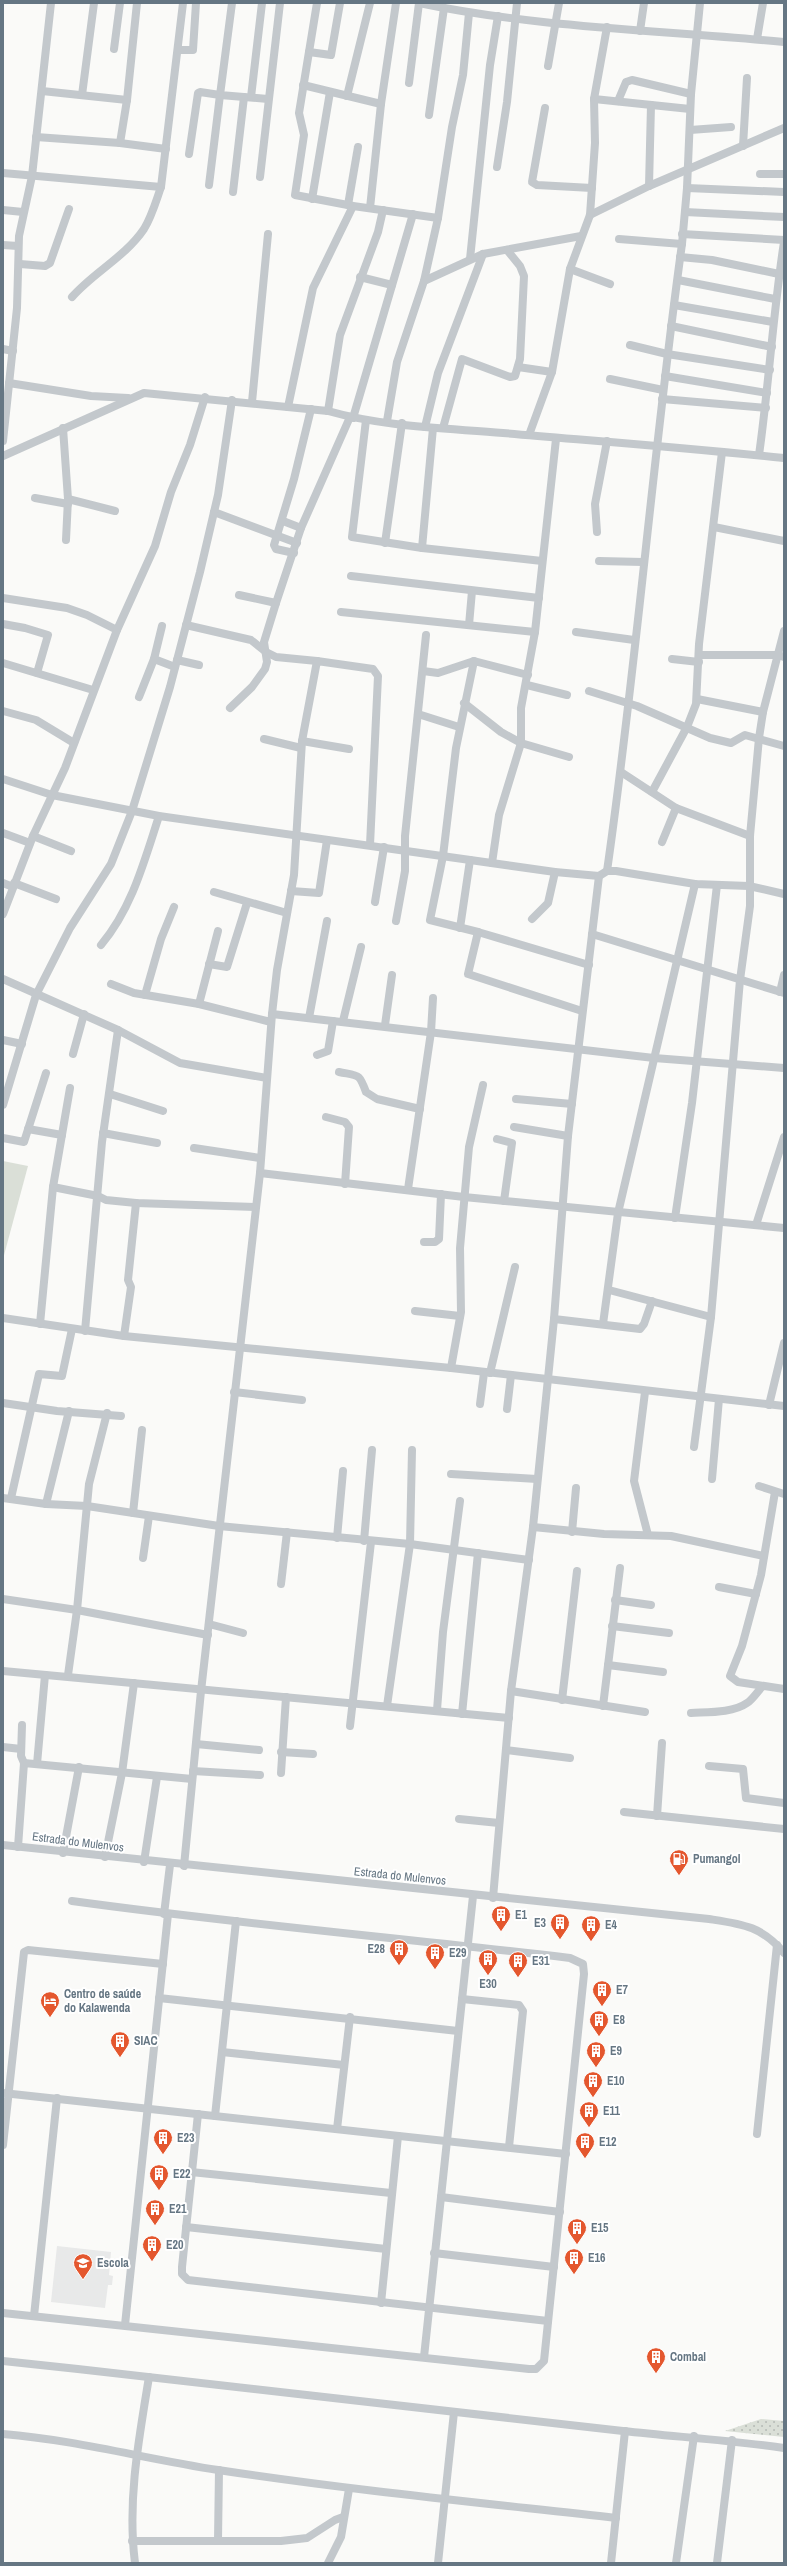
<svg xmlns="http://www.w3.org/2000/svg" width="787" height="2566" font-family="'Archivo Narrow',sans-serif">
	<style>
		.built { fill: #e8e9e9 }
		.grass { fill: url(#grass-dots) }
		.garden { fill: #dadfd7 }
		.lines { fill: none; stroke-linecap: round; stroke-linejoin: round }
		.minor { stroke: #c3c8cc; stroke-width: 8 }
		.labels { text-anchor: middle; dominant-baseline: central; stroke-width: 4; stroke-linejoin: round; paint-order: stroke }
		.street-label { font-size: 12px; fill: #657683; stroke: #fff }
		.poi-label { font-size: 12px; font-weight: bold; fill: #657683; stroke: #fff; text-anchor: start }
	</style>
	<defs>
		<pattern id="grass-dots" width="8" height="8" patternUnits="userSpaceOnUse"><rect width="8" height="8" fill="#dadfd7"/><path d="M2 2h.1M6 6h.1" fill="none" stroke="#b4b9b4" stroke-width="1.8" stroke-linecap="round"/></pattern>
	</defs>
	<rect width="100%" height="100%" fill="#fafaf8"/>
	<!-- built -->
	<polygon class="built" points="57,2246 111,2252 109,2275 113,2276 112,2285 108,2285 105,2308 51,2302"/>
	<!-- grass -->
	<polygon class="grass" points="761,2419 784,2421 784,2437 725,2431"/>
	<!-- garden -->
	<polygon class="garden" points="3,1161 28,1166 3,1259"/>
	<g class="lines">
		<!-- minor -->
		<g class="minor">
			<polyline points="232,3 220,95 268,99"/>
			<polyline points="317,3 299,113 304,135 295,195 353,206 438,218"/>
			<path d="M419,3C539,28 662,30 784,42"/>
			<polyline points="640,31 644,3"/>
			<polyline points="757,39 763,3"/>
			<polyline points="114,49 120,3"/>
			<polyline points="178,50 193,50 196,3"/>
			<polyline points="309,52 331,55 340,3"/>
			<polyline points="548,66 559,3"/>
			<polyline points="409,83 419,3"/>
			<polyline points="303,85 381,104"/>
			<polyline points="42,91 127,100"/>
			<polyline points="82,95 94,3"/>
			<polyline points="347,96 370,3"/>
			<polyline points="251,97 262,3"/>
			<polyline points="594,99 690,109"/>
			<polyline points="618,101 626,82 632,80 691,94"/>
			<polyline points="545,108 532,182 537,185 592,188"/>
			<polyline points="429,115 444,8"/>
			<polyline points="690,130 731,127"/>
			<polyline points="36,137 120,143 166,149"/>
			<polyline points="120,143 127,100 137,3"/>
			<polyline points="743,146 747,78"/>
			<polyline points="189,154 198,93 200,92 220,95 209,185"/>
			<polyline points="497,167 507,102 517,3"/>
			<polyline points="3,173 161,187"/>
			<polyline points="760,174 784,174"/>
			<polyline points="260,177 280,3"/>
			<polyline points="649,186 651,105"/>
			<polyline points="687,188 784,192"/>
			<polyline points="233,192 244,97"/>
			<polyline points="312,199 330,92"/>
			<polyline points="348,205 358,147"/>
			<polyline points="370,208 381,104 396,3"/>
			<polyline points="3,210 23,212"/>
			<polyline points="685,212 784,217"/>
			<polyline points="590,215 649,186 784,128"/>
			<polyline points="682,234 784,240"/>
			<polyline points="619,239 682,244"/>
			<polyline points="3,245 18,246"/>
			<polyline points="680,257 712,260 779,274"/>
			<polyline points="470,259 490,65 498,16"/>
			<polyline points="20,264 45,266 50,263 69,209"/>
			<polyline points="570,269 610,284"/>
			<polyline points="360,277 392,285"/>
			<polyline points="678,280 775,299"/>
			<polyline points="424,281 438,218 452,127 463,75 469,13"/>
			<path d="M72,297C94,272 125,257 144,229C152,216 156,201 161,187L183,3"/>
			<polyline points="674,305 773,322"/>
			<polyline points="671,326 772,347"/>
			<polyline points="630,345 667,354 770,370"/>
			<polyline points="3,349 13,351"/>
			<polyline points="518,367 552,372"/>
			<polyline points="665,376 767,393"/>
			<polyline points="610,379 663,390"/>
			<polyline points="9,383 91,396 128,398"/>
			<polyline points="662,399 766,408"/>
			<polyline points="252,402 268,234"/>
			<polyline points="288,407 313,288 353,206"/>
			<polyline points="328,411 340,335 378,232 383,210"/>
			<polyline points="353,418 413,214"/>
			<polyline points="366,420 352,537 422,548 542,561"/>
			<polyline points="387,421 397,362 424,281 483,254 581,236"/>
			<polyline points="425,427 438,373 483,254"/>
			<polyline points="63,428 68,499 66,540"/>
			<polyline points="443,428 462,359 510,377 515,376 520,359 524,276 520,266 507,250"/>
			<polyline points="529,435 552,372 570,269 590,215 595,143 594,99 607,27"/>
			<polyline points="3,441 17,308 19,236 32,176 51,3"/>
			<path d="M759,455C769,384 773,313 784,242"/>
			<path d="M3,456L144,393L328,411C384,427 445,428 503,433C596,441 690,448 784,458"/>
			<polyline points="35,498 68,504"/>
			<polyline points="68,499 115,511"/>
			<polyline points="214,512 297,543"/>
			<polyline points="283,521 301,528"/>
			<polyline points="714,527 784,541"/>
			<polyline points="597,532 595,504 607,441"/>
			<polyline points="385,543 402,423"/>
			<polyline points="422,548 433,428"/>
			<polyline points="294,553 276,549 274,545 294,479 311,409"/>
			<polyline points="599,561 643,562"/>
			<polyline points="351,576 539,598"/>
			<polyline points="239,595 276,603"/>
			<polyline points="3,598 67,608 87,615 117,630"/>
			<polyline points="341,612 535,632"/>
			<polyline points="3,624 25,628 48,635 37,673"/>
			<polyline points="186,625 251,640 266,652 276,657 317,661"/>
			<polyline points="469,625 472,591"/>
			<polyline points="576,632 634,640"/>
			<polyline points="699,655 778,655 784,657"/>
			<polyline points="154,659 175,667"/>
			<polyline points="672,659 699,662"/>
			<polyline points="177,660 199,665"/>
			<polyline points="3,663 93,690"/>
			<polyline points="423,671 438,673 474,661"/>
			<polyline points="528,675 474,661 456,748 443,856 430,920 478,932 589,965"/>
			<polyline points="527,685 567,695"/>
			<polyline points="589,691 637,706 710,738 731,743 745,735 784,746"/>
			<polyline points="139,697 154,659 162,626"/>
			<polyline points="697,699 763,712"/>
			<polyline points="464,703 501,732 521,743 569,757"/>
			<polyline points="230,708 252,687 265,669 267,662 264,642 276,603 301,528 350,417"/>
			<polyline points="3,711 36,720 74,743"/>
			<polyline points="418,714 459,727"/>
			<polyline points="264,739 301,748"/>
			<polyline points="302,741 349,749"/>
			<polyline points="621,772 676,808 750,836"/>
			<polyline points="3,779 52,795 159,816 555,872 599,876 607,871 616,871 695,884 749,886 784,894"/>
			<polyline points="652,792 687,727 696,704 699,644 722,452"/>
			<polyline points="3,833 30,843"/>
			<polyline points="33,836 71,851"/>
			<polyline points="662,842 676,808"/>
			<polyline points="492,863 499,815 521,743 521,708 535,632 556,439"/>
			<path d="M607,871C637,662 653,452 682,244L687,188L691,94L700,3"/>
			<polyline points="3,883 13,887"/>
			<polyline points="14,883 56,899"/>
			<polyline points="291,891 319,893 327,840"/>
			<polyline points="214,892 287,913"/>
			<polyline points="375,902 384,847"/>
			<polyline points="3,914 33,836 65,768 117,630 155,546 171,492 190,445 205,397"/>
			<polyline points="532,919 548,903 555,872"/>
			<polyline points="396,921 405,871 405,836 426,635"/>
			<polyline points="460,928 470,860"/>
			<polyline points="478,932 468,974 582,1011"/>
			<polyline points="592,934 784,993"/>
			<path d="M101,945C132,908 144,862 159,816"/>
			<polyline points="209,964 227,967 247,903"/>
			<polyline points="3,979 118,1030 180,1063 267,1078"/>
			<polyline points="111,984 134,993 199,1004 271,1022"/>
			<polyline points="780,992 784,975"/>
			<polyline points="145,995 161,939 174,907"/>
			<polyline points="199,1004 218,931"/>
			<polyline points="272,1014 654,1058 784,1068"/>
			<polyline points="309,1018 327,921"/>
			<polyline points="343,1021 361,947"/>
			<polyline points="385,1025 392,975"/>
			<polyline points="3,1040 22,1044"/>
			<polyline points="73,1054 84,1014"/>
			<polyline points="317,1055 328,1051 333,1021"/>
			<path d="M339,1072C359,1076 359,1073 366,1092L377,1099L420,1109"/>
			<polyline points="110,1094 163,1111"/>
			<polyline points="516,1099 572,1104"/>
			<polyline points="3,1105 36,995 70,928 111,864 132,811 170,687 200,572 218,495 232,400"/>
			<polyline points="326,1117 345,1122 349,1127 345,1184"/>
			<polyline points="514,1127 568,1136"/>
			<polyline points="28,1129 62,1135"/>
			<polyline points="103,1133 157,1143"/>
			<polyline points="3,1138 24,1142 46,1073"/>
			<polyline points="497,1139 512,1143 504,1201"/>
			<polyline points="194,1148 260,1158"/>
			<polyline points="260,1173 464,1197 784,1228"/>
			<polyline points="53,1187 98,1196 106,1200 136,1203 255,1207"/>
			<polyline points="408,1189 431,1032 433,998"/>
			<polyline points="675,1218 692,1103 717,885"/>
			<polyline points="756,1225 784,1137"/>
			<polyline points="424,1242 435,1242 439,1239 441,1194"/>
			<polyline points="609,1290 711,1317"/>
			<polyline points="415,1311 460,1316"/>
			<polyline points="3,1318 124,1336 451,1368 784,1406"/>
			<polyline points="554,1319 640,1329 644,1324 652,1301"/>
			<polyline points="40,1324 53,1187 70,1088"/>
			<polyline points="603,1324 618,1213 695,884"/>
			<polyline points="85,1331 102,1142 118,1030"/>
			<polyline points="124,1336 131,1287 128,1280 136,1203"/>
			<polyline points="451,1368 461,1312 460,1248 469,1147 483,1085"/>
			<polyline points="490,1373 515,1267"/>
			<polyline points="234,1392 302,1400"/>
			<polyline points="645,1392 634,1481 648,1535"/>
			<polyline points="3,1403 57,1411 121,1416"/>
			<polyline points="480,1404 484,1373"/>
			<polyline points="769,1405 784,1343"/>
			<polyline points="507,1409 511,1375"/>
			<polyline points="694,1447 711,1317 740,980 750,906 750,836 759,738 763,712 784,631"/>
			<polyline points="451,1474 537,1479"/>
			<polyline points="712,1479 719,1399"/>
			<polyline points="759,1486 784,1494"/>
			<polyline points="775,1492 761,1575 742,1646 730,1676 738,1682 784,1689"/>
			<polyline points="3,1498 46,1504 87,1506 219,1526 410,1544 529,1560"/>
			<polyline points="11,1498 39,1374 62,1376 72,1329"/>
			<polyline points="46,1504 69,1411"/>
			<polyline points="133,1513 142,1430"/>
			<polyline points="533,1527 604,1534 671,1536 764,1556"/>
			<polyline points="572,1532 576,1488"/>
			<polyline points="337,1538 343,1471"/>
			<polyline points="364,1541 372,1450"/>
			<polyline points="143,1558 149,1516"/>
			<polyline points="281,1584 287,1532"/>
			<polyline points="719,1587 756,1594"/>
			<polyline points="3,1599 77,1610 208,1635"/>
			<polyline points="615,1600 651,1605"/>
			<polyline points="209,1624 243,1633"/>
			<polyline points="612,1626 669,1633"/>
			<polyline points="608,1665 663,1672"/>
			<polyline points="3,1671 509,1718"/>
			<polyline points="68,1675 77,1610 89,1484 107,1413"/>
			<polyline points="511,1691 645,1712"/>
			<polyline points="562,1700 577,1571"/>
			<polyline points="387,1706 410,1544 412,1450"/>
			<polyline points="603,1706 620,1568"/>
			<polyline points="437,1710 443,1632 460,1501"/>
			<path d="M691,1713C708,1712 733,1713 747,1703C753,1699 757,1692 762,1687"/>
			<polyline points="462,1714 478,1553"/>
			<polyline points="22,1725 21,1756 24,1763"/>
			<polyline points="350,1726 371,1542"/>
			<polyline points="196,1744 259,1750"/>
			<polyline points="3,1747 21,1749"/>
			<polyline points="506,1750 570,1758"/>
			<polyline points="281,1752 313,1754"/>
			<polyline points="37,1764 45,1675"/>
			<polyline points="709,1766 743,1769 746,1798 784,1803"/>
			<polyline points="193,1771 260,1775"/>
			<polyline points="281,1773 286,1697"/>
			<polyline points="624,1812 784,1829"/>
			<polyline points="657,1816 662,1743"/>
			<polyline points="459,1819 499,1823"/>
			<path d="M3,1845L709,1919C742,1924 762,1926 784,1953"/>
			<polyline points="18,1847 24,1763 192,1779"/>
			<polyline points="63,1853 79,1767"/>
			<polyline points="105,1857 122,1773 134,1683"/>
			<polyline points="144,1862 157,1777"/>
			<polyline points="184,1866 201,1691 260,1173 272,1014 277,970 294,875 302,741 317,661 373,669 378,676 370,845"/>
			<polyline points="493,1898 511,1691 533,1527 554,1319 568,1136 599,876"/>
			<polyline points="164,1914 170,1865"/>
			<polyline points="159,1998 458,2031"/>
			<polyline points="462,1999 519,2005 523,2011 509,2147"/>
			<polyline points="222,2052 344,2065"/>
			<polyline points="3,2093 566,2154"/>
			<polyline points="198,2114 182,2267 182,2274 188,2280 548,2321"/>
			<polyline points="215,2116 236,1921"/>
			<polyline points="337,2129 350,2017"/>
			<polyline points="757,2134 777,1945"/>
			<polyline points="3,2145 24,1952 28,1950 163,1964"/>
			<polyline points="191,2172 391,2193"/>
			<polyline points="441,2197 560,2212"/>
			<polyline points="186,2227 386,2249"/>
			<polyline points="434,2253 554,2267"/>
			<polyline points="381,2303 398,2136"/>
			<path d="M3,2313L529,2369H536L544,2361L584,1974L583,1964L570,1958C404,1938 238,1924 72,1901"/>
			<polyline points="34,2316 57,2098"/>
			<polyline points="125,2325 168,1914"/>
			<polyline points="424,2357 473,1896"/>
			<path d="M3,2361C210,2383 417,2406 623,2431C677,2437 730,2440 784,2448"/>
			<path d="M3,2434C76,2440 146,2459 218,2470C350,2490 483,2503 616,2518"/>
			<polyline points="218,2540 219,2470"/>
			<polyline points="132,2541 281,2541 307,2538 335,2520 343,2517"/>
			<path d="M135,2563C127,2501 139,2438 149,2377"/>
			<polyline points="328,2563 341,2537 349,2489"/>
			<polyline points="438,2563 454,2412"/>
			<polyline points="611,2563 625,2431"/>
			<polyline points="676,2563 694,2436"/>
			<polyline points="717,2563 732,2440"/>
		</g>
	</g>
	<!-- icons -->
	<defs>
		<g id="fuel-pin" transform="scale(1)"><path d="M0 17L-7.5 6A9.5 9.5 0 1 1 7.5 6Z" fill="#e4572e" stroke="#fff"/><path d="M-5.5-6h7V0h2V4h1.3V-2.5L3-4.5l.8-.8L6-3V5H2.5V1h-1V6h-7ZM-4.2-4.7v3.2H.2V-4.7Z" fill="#fff"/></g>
		<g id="building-pin" transform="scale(1)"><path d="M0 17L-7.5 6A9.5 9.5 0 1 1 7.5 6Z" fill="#e4572e" stroke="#fff"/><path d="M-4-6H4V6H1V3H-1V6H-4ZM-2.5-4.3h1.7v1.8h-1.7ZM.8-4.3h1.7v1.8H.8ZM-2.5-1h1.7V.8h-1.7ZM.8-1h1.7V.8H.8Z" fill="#fff"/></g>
		<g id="hotel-pin" transform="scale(1)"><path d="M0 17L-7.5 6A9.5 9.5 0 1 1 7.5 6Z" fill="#e4572e" stroke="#fff"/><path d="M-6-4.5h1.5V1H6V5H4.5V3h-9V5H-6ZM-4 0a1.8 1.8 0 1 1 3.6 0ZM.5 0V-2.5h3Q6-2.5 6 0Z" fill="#fff"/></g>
		<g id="school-pin" transform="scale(1)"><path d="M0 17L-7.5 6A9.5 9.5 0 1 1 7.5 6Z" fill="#e4572e" stroke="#fff"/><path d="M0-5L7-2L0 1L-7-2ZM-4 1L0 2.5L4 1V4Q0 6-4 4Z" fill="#fff"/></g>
	</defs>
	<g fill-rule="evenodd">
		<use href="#fuel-pin" x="679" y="1859"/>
		<use href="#building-pin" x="501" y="1915"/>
		<use href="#building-pin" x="560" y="1923"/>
		<use href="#building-pin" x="591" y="1925"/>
		<use href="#building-pin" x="399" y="1949"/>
		<use href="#building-pin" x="435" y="1953"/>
		<use href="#building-pin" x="488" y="1959"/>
		<use href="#building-pin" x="518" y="1961"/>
		<use href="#building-pin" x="602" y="1990"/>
		<use href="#hotel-pin" x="50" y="2001"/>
		<use href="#building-pin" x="599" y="2020"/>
		<use href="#building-pin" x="120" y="2041"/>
		<use href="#building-pin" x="596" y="2051"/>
		<use href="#building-pin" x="593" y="2081"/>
		<use href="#building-pin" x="589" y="2111"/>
		<use href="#building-pin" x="163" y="2138"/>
		<use href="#building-pin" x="585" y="2142"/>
		<use href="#building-pin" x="159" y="2174"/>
		<use href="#building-pin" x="155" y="2209"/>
		<use href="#building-pin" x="577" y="2228"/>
		<use href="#building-pin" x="152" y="2245"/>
		<use href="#building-pin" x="574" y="2258"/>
		<use href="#school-pin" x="83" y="2263"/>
		<use href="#building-pin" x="656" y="2357"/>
	</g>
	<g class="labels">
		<!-- street labels -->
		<g class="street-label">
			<text transform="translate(78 1842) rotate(7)">Estrada do Mulenvos</text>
			<text transform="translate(400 1876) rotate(6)">Estrada do Mulenvos</text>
		</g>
		<!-- poi labels -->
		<g class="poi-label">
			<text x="693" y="1859">Pumangol</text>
			<text x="515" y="1915">E1</text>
			<text x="546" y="1923" text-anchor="end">E3</text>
			<text x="605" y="1925">E4</text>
			<text x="385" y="1949" text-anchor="end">E28</text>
			<text x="449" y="1953">E29</text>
			<text x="532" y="1961">E31</text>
			<text x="488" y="1984" text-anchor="middle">E30</text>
			<text x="616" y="1990">E7</text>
			<text x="64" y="1994">Centro de saúde<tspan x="64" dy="14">do Kalawenda</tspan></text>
			<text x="613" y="2020">E8</text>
			<text x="134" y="2041">SIAC</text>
			<text x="610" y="2051">E9</text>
			<text x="607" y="2081">E10</text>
			<text x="603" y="2111">E11</text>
			<text x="177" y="2138">E23</text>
			<text x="599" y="2142">E12</text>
			<text x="173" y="2174">E22</text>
			<text x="169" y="2209">E21</text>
			<text x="591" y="2228">E15</text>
			<text x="166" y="2245">E20</text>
			<text x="588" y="2258">E16</text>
			<text x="97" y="2263">Escola</text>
			<text x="670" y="2357">Combal</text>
		</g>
	</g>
	<!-- border -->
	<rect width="787" height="2566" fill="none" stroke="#657683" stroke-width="8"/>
</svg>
